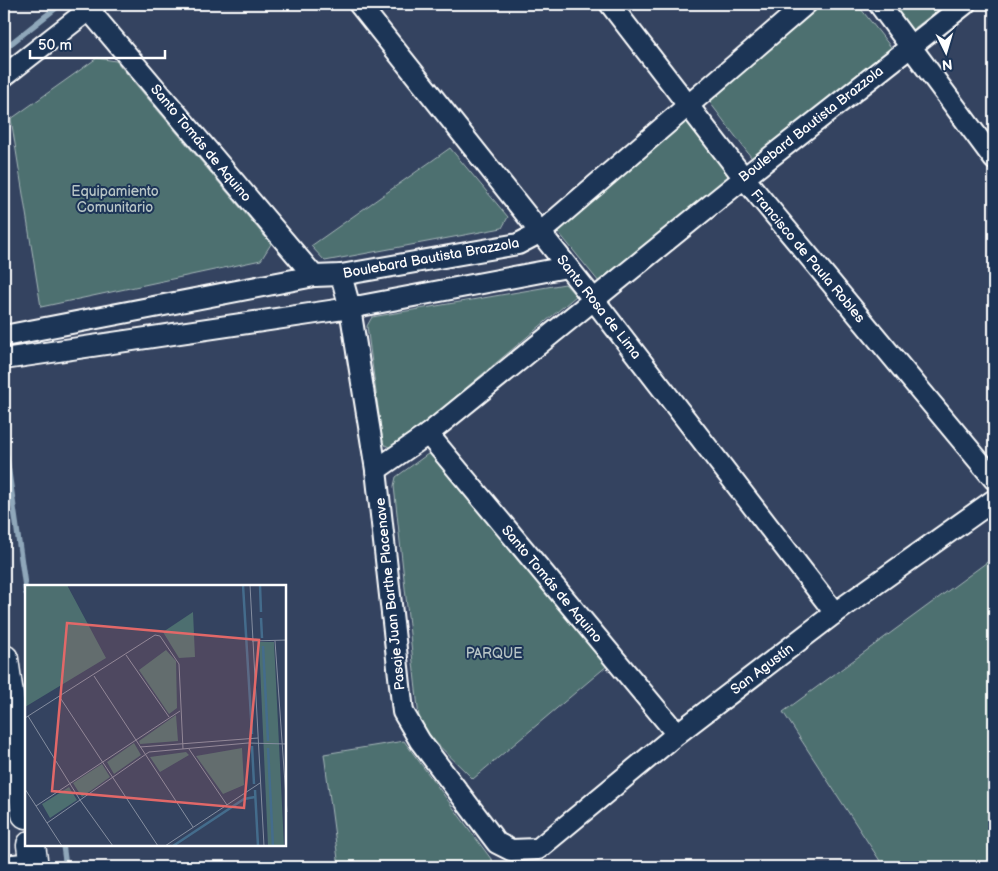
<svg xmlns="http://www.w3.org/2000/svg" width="998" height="871" font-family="'Balsamiq Sans',sans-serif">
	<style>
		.green { fill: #4d6f70; stroke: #a6b7b8 }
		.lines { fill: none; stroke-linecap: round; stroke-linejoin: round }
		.stream { stroke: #8fa7ba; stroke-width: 5.5 }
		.minor-casing { stroke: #fff; stroke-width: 24 }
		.secondary-casing { stroke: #fff; stroke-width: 31 }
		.minor { stroke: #1d3557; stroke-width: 20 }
		.secondary { stroke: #1d3557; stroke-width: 28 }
		.labels { text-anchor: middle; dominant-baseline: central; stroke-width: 4; stroke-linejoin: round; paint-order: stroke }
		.street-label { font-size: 14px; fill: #fff; stroke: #1d3557 }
		.park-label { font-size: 14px; fill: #b8c5c6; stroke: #1d3557 }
		.inset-river { fill: none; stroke: #446c8c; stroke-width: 2.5 }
		.inset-road { fill: none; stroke: #858ea0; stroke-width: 1 }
		.view { fill: #e26868; fill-opacity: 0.15; stroke: #e26868; stroke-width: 2.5 }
		.inset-edge { fill: none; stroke: #fff; stroke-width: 2.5 }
	</style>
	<rect width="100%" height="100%" fill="#344360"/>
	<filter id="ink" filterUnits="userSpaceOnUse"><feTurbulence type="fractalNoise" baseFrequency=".02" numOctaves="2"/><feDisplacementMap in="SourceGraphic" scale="10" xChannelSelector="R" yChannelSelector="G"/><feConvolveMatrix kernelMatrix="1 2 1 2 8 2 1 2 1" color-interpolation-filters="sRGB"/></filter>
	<g filter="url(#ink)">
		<!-- green -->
		<g class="green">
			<polygon points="820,4 857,4 894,51 754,161 708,100"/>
			<polygon points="893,4 946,4 912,30"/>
			<polygon points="97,58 116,61 271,244 261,260 41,307 11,119"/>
			<polygon points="685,114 731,175 599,282 555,228"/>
			<polygon points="450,148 508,217 502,228 325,261 311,246"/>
			<polygon points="565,284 576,296 393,449 383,444 367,326 372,317"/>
			<polygon points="432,451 608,665 473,779 420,727 394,486 396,477"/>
			<polygon points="994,557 994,867 884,867 783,712"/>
			<polygon points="404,741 497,867 339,867 324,754"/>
		</g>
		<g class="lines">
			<!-- stream -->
			<g class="stream">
				<polyline points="4,49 61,4"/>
				<polyline points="4,438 26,593"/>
				<polyline points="63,845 66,867"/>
			</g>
			<!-- minor casing -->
			<g class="minor-casing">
				<g id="minor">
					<polyline points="359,4 594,300 835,613"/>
					<polyline points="610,4 744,178 994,479"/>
					<polyline points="879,4 994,159"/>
					<polyline points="89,10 314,276"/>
					<polyline points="4,76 96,4"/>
					<polyline points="341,275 350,308 376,470 403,712 420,741 497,843 511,850 538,849 677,734 835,613 994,500"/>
					<polyline points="4,336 314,276 341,275 518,244 541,232 806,4"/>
					<polyline points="4,359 350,308 567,267"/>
					<polyline points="428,434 677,734"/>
					<polyline points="376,470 428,434 744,178 965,4"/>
					<polyline points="4,866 33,863"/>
				</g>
			</g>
			<!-- secondary casing -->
			<g class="secondary-casing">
				<g id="secondary">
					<polyline points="4,659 26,814"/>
					<polyline points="31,845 34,867"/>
				</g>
			</g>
			<!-- minor -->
			<use href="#minor" class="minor"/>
			<!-- secondary -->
			<use href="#secondary" class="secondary"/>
		</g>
	</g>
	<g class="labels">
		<!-- street labels -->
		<g class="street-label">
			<text transform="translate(811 124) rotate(-38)">Boulebard Bautista Brazzola</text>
			<text transform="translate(201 143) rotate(50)">Santo Tomás de Aquino</text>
			<text transform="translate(808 256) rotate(50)">Francisco de Paula Robles</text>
			<text transform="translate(431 258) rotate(-10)">Boulebard Bautista Brazzola</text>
			<text transform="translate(599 307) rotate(52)">Santa Rosa de Lima</text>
			<text transform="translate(552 584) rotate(50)">Santo Tomás de Aquino</text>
			<text transform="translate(390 594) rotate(-96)">Pasaje Juan Barthe Placenave</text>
			<text transform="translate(762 669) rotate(-37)">San Agustín</text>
		</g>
		<!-- park labels -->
		<g class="park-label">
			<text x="115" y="191">Equipamiento<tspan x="115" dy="16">Comunitario</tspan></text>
			<text x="494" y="653">PARQUE</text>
		</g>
	</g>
	<!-- overview -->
	<g transform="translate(25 585)">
		<rect width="261" height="261" fill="#344360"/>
		<path d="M0,0H42L81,73L0,122ZM168,27L170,72L154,73L138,47ZM234,57H249L259,261H243ZM141,65L151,76L152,123L144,129L114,85ZM151,130L153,156L115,159L114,156ZM109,158L116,170L89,189L82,177ZM217,163L219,200L198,209L171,171ZM161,167L164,170L135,187L125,172ZM77,179L85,192L57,212L48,198ZM44,202L52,215L25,233L17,219Z" fill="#4d6f70"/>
		<path class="inset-river" d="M218,0L227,149M235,0L236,27M236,33L237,53M238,61L243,156M227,161L229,199M243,163L248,261M230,205L233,261M148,261L219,214L230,212"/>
		<path class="inset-road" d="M225,0L239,261M227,56L262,55M250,56L262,227M101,70L144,132M69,91L168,242M34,111L133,261M3,131L55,215L88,261M0,133L130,50L135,51L154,79L158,164M115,162L233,153M164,164L202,220M0,204L37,261M11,221L155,126M22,238L124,167L223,158L262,159M140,261L235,198"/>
		<path class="view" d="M42,38L234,55L219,223L27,206Z"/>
		<rect width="261" height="261" class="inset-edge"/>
	</g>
	<!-- margin -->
	<rect width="998" height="871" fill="none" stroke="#1d3557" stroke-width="20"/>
	<rect x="10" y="10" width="978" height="851" fill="none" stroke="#fff" stroke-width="2" filter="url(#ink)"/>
	<!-- north arrow -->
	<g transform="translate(946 52) rotate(175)" stroke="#1d3557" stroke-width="4" paint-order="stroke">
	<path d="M0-4L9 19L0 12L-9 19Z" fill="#ffffff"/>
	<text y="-8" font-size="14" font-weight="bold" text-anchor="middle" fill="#ffffff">N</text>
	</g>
	<!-- scale -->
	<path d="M30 50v8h135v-8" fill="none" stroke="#ffffff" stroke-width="2.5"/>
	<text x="38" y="50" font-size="15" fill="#ffffff" stroke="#1d3557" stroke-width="4" paint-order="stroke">50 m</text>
</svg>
